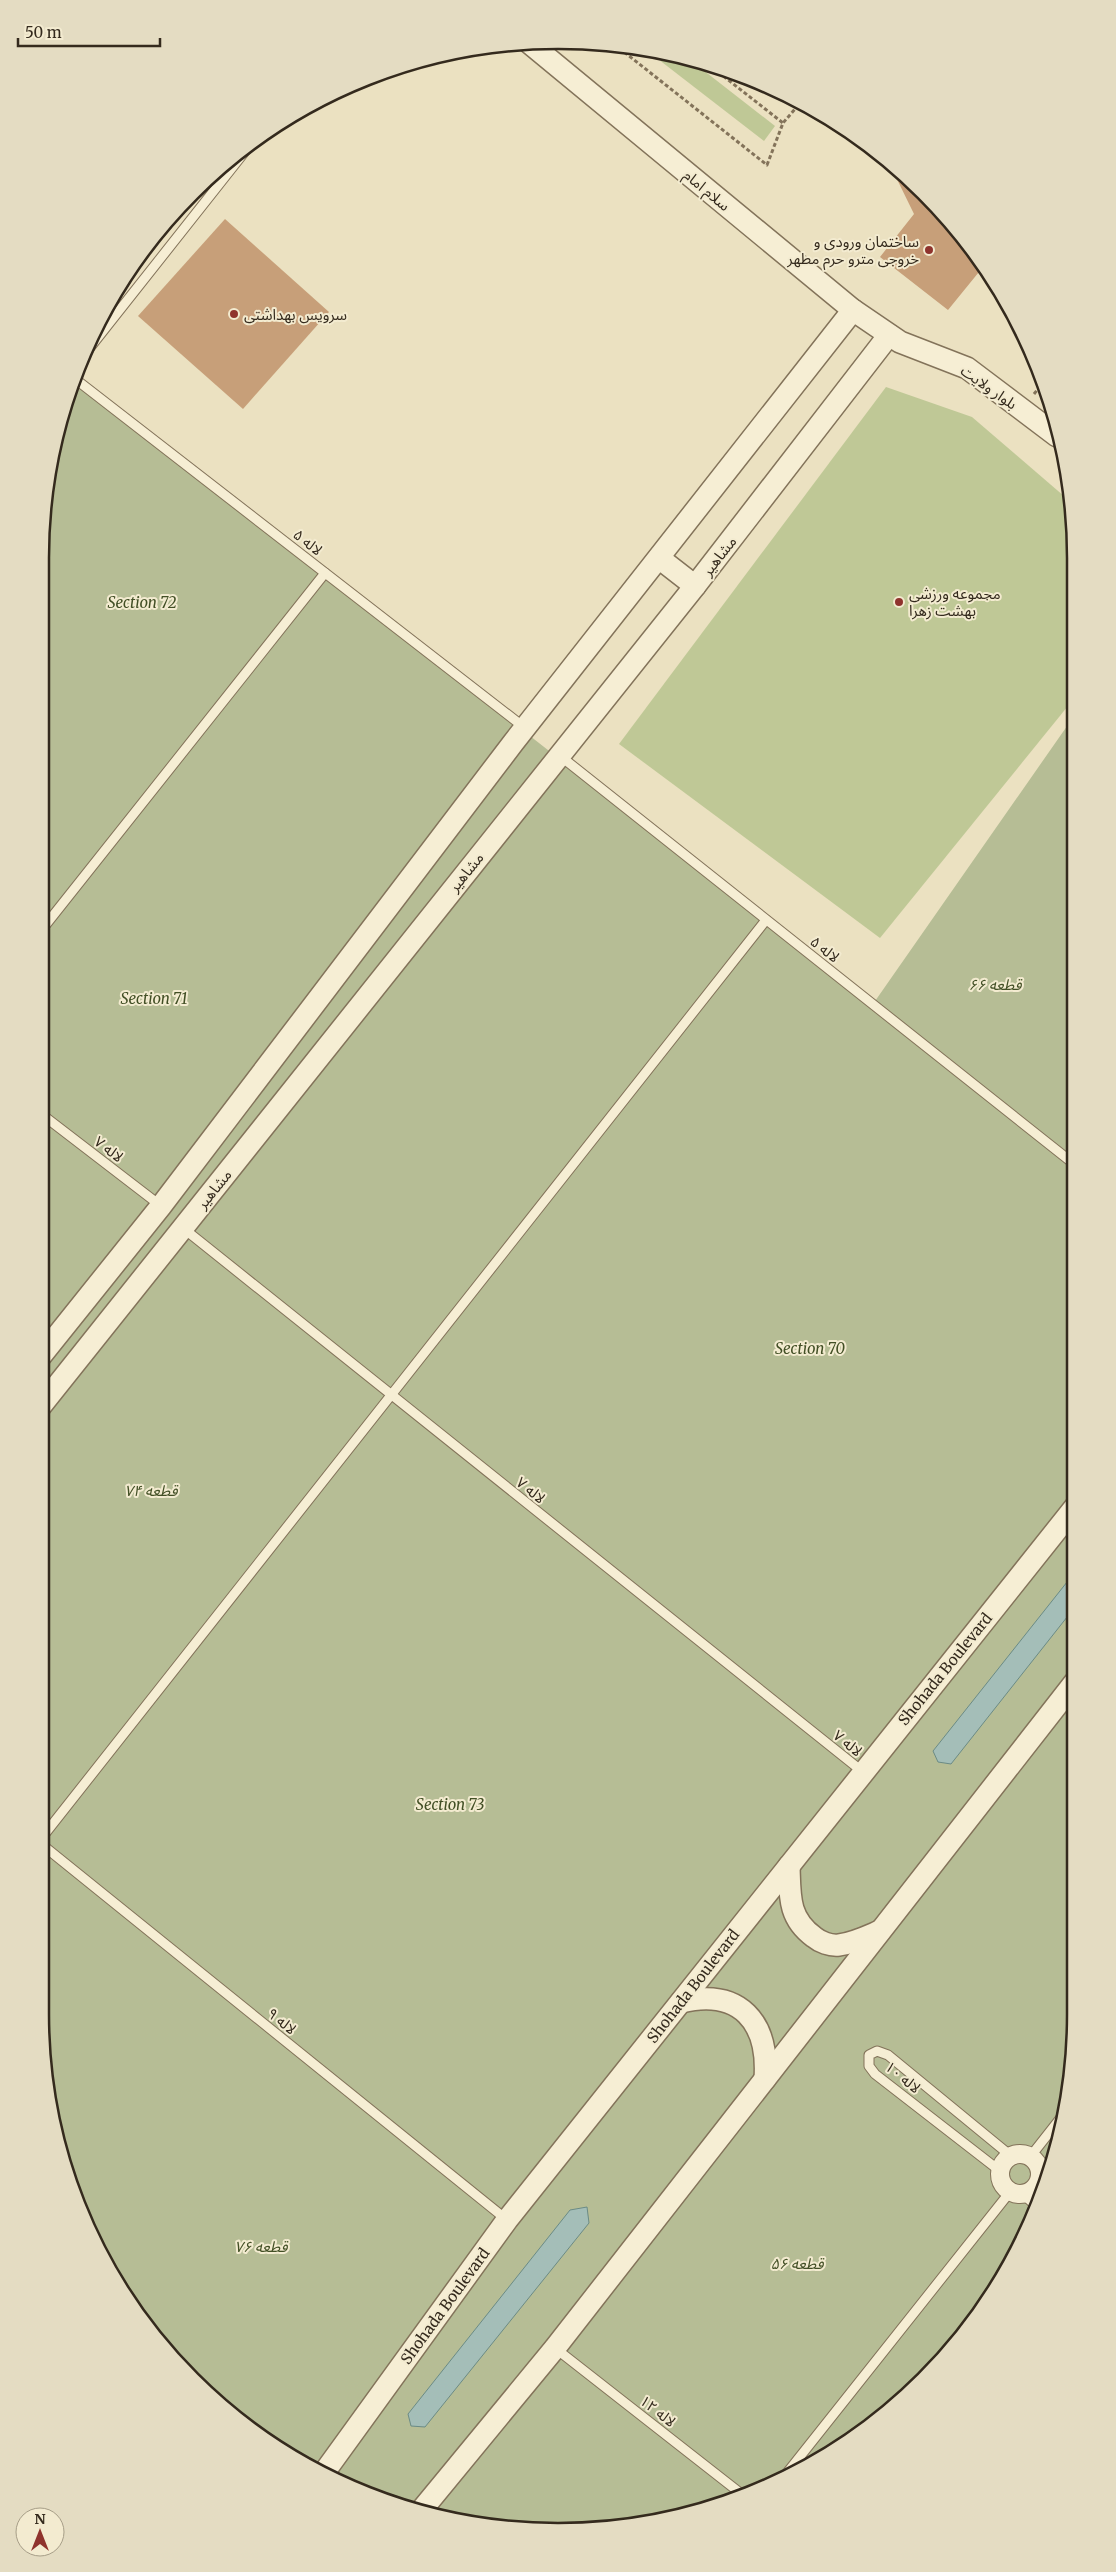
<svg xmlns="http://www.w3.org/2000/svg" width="1116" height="2572" font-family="Merriweather,'Noto Sans Arabic',serif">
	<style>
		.green { fill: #bfc896 }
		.cemetery { fill: #b6bd95 }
		.water { fill: #a4beb8; stroke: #6b8b85 }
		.building { fill: #c79f79 }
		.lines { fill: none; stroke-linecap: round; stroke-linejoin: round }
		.service-casing { stroke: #83735a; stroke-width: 11 }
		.minor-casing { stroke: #83735a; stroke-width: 20 }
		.tertiary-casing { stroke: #83735a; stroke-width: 24 }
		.path { stroke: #83735a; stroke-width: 3; stroke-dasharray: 4 2.5; stroke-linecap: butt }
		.service { stroke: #f6eed4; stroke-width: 9 }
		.minor { stroke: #f6eed4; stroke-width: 18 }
		.tertiary { stroke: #f6eed4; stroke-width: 21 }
		.poi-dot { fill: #8f332d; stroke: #f3ebd0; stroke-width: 2 }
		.labels { text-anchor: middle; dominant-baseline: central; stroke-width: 4; stroke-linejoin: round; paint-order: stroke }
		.street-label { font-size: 15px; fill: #342a1d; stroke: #f3ebd0 }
		.poi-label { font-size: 15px; fill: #342a1d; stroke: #f3ebd0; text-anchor: start }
		.park-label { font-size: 15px; font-style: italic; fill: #424f25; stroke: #f3ebd0 }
		.rim { fill: none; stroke: #342a1d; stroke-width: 2.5 }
	</style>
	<rect width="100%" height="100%" fill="#ebe1c1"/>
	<!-- green -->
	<g class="green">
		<polygon points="645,49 689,59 775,126 764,141"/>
		<polygon points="886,387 972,417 1072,503 1072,701 880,938 619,744"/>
	</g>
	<!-- cemetery -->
	<polygon class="cemetery" points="73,379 873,1004 1072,719 1076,2014 1066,2115 1048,2181 1007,2273 948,2355 874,2425 817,2463 725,2504 659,2522 558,2532 457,2522 391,2504 299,2463 217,2404 168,2355 109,2273 68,2181 50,2115 40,2014 40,558 50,457"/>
	<!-- water -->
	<g class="water">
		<polygon points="1075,1572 1075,1607 951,1764 938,1762 933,1751"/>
		<polygon points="587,2207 589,2223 425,2427 411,2426 408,2414 570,2210"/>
	</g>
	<!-- building -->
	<g class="building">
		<polygon points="894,168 969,242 983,267 948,310 880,257 914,214 892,169"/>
		<polygon points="225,219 329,312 243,409 138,316"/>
	</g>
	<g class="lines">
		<!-- service casing -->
		<g class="service-casing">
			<g id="service">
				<polyline points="84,355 254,140"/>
				<polyline points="74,378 525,728"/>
				<polyline points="559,755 1074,1164"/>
				<polyline points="40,932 325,573"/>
				<polyline points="40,1113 161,1206"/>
				<polyline points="183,1228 863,1772"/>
				<polyline points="40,1840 766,920"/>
				<polyline points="40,1843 507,2220"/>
				<polyline points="1030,2157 1067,2110"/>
				<polyline points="1000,2171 875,2074 869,2066 869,2055 877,2051 888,2055 1011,2156"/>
				<polyline points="1037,2185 1044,2191"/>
				<polyline points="1023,2194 1037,2207"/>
				<polyline points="555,2348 744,2496"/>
				<polyline points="783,2478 1010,2192"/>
			</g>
		</g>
		<!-- minor casing -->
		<g class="minor-casing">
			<circle id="minor" cx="1020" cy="2174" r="20"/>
		</g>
		<!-- tertiary casing -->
		<g class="tertiary-casing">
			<g id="tertiary">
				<polyline points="527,41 853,310 900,342 967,368 1057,436"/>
				<polyline points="659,558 695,586"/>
				<polyline points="40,1357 161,1206 513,743 853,310"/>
				<polyline points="40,1407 695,586 889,335"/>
				<path d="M789,1866C790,1896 788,1918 814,1937C820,1942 830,1946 839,1945C854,1943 866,1937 880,1931"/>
				<path d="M681,2002C740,1988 769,2022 765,2079"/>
				<polyline points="323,2474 507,2220 1075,1507"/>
				<polyline points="420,2512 555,2348 1075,1682"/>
			</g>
		</g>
		<!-- path -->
		<g class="path">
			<polyline points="614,44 767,165 783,123 801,102"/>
			<polyline points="708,64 783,123"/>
			<polyline points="1034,394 1043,383"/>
		</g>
		<!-- service -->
		<use href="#service" class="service"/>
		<!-- minor -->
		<use href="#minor" class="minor"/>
		<!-- tertiary -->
		<use href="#tertiary" class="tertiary"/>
	</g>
	<!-- markers -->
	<g class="poi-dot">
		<circle cx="929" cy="250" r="5"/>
		<circle cx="234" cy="314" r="5"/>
		<circle cx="899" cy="602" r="5"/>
	</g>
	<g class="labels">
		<!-- street labels -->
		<g class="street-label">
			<text transform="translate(707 190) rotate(40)">سلام امام</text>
			<text transform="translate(989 387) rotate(35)">بلوار ولایت</text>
			<text transform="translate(308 542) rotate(38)">لاله ۵</text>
			<text transform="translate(719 556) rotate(-52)">مشاهیر</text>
			<text transform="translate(466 872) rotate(-51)">مشاهیر</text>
			<text transform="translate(825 949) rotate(38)">لاله ۵</text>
			<text transform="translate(109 1149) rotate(37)">لاله ۷</text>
			<text transform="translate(214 1189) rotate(-51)">مشاهیر</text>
			<text transform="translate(531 1490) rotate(39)">لاله ۷</text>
			<text transform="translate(945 1669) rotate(-51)">Shohada Boulevard</text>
			<text transform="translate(848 1743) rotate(39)">لاله ۷</text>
			<text transform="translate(693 1986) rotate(-52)">Shohada Boulevard</text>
			<text transform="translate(282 2021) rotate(39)">لاله ۹</text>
			<text transform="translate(903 2077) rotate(39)">لاله ۱۰</text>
			<text transform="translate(445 2306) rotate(-54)">Shohada Boulevard</text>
			<text transform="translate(658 2411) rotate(38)">لاله ۱۲</text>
		</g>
		<!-- poi labels -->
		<g class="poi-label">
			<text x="919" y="241" text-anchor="end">ساختمان ورودی و<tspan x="919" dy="17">خروجی مترو حرم مطهر</tspan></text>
			<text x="244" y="314">سرویس بهداشتی</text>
			<text x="909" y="593">مجموعه ورزشی<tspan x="909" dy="17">بهشت زهرا</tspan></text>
		</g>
		<!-- park labels -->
		<g class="park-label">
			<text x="142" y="602">Section 72</text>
			<text x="995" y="984">قطعه ۶۶</text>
			<text x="154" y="998">Section 71</text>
			<text x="810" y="1348">Section 70</text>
			<text x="151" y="1490">قطعه ۷۴</text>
			<text x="450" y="1804">Section 73</text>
			<text x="261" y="2246">قطعه ۷۶</text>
			<text x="797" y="2263">قطعه ۵۶</text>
		</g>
	</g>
	<!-- crop -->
	<path d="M0 0H1116V2572H0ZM558 49H558A509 509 0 0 1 1067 558V2014A509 509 0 0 1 558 2523H558A509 509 0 0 1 49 2014V558A509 509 0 0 1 558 49Z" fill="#e4dcc2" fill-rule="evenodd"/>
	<path class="rim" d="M558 49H558A509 509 0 0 1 1067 558V2014A509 509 0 0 1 558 2523H558A509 509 0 0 1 49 2014V558A509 509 0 0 1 558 49Z"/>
	<!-- north arrow -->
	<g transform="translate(40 2532)"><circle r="24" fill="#f3ebd0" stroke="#a79e88"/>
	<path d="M0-4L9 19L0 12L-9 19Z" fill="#8f332d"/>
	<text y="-8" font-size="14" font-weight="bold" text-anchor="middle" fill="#342a1d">N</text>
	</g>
	<!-- scale -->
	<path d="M18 38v8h142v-8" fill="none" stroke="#342a1d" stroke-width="2.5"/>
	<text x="25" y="38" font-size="15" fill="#342a1d" stroke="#f3ebd0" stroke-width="4" paint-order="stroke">50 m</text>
</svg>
